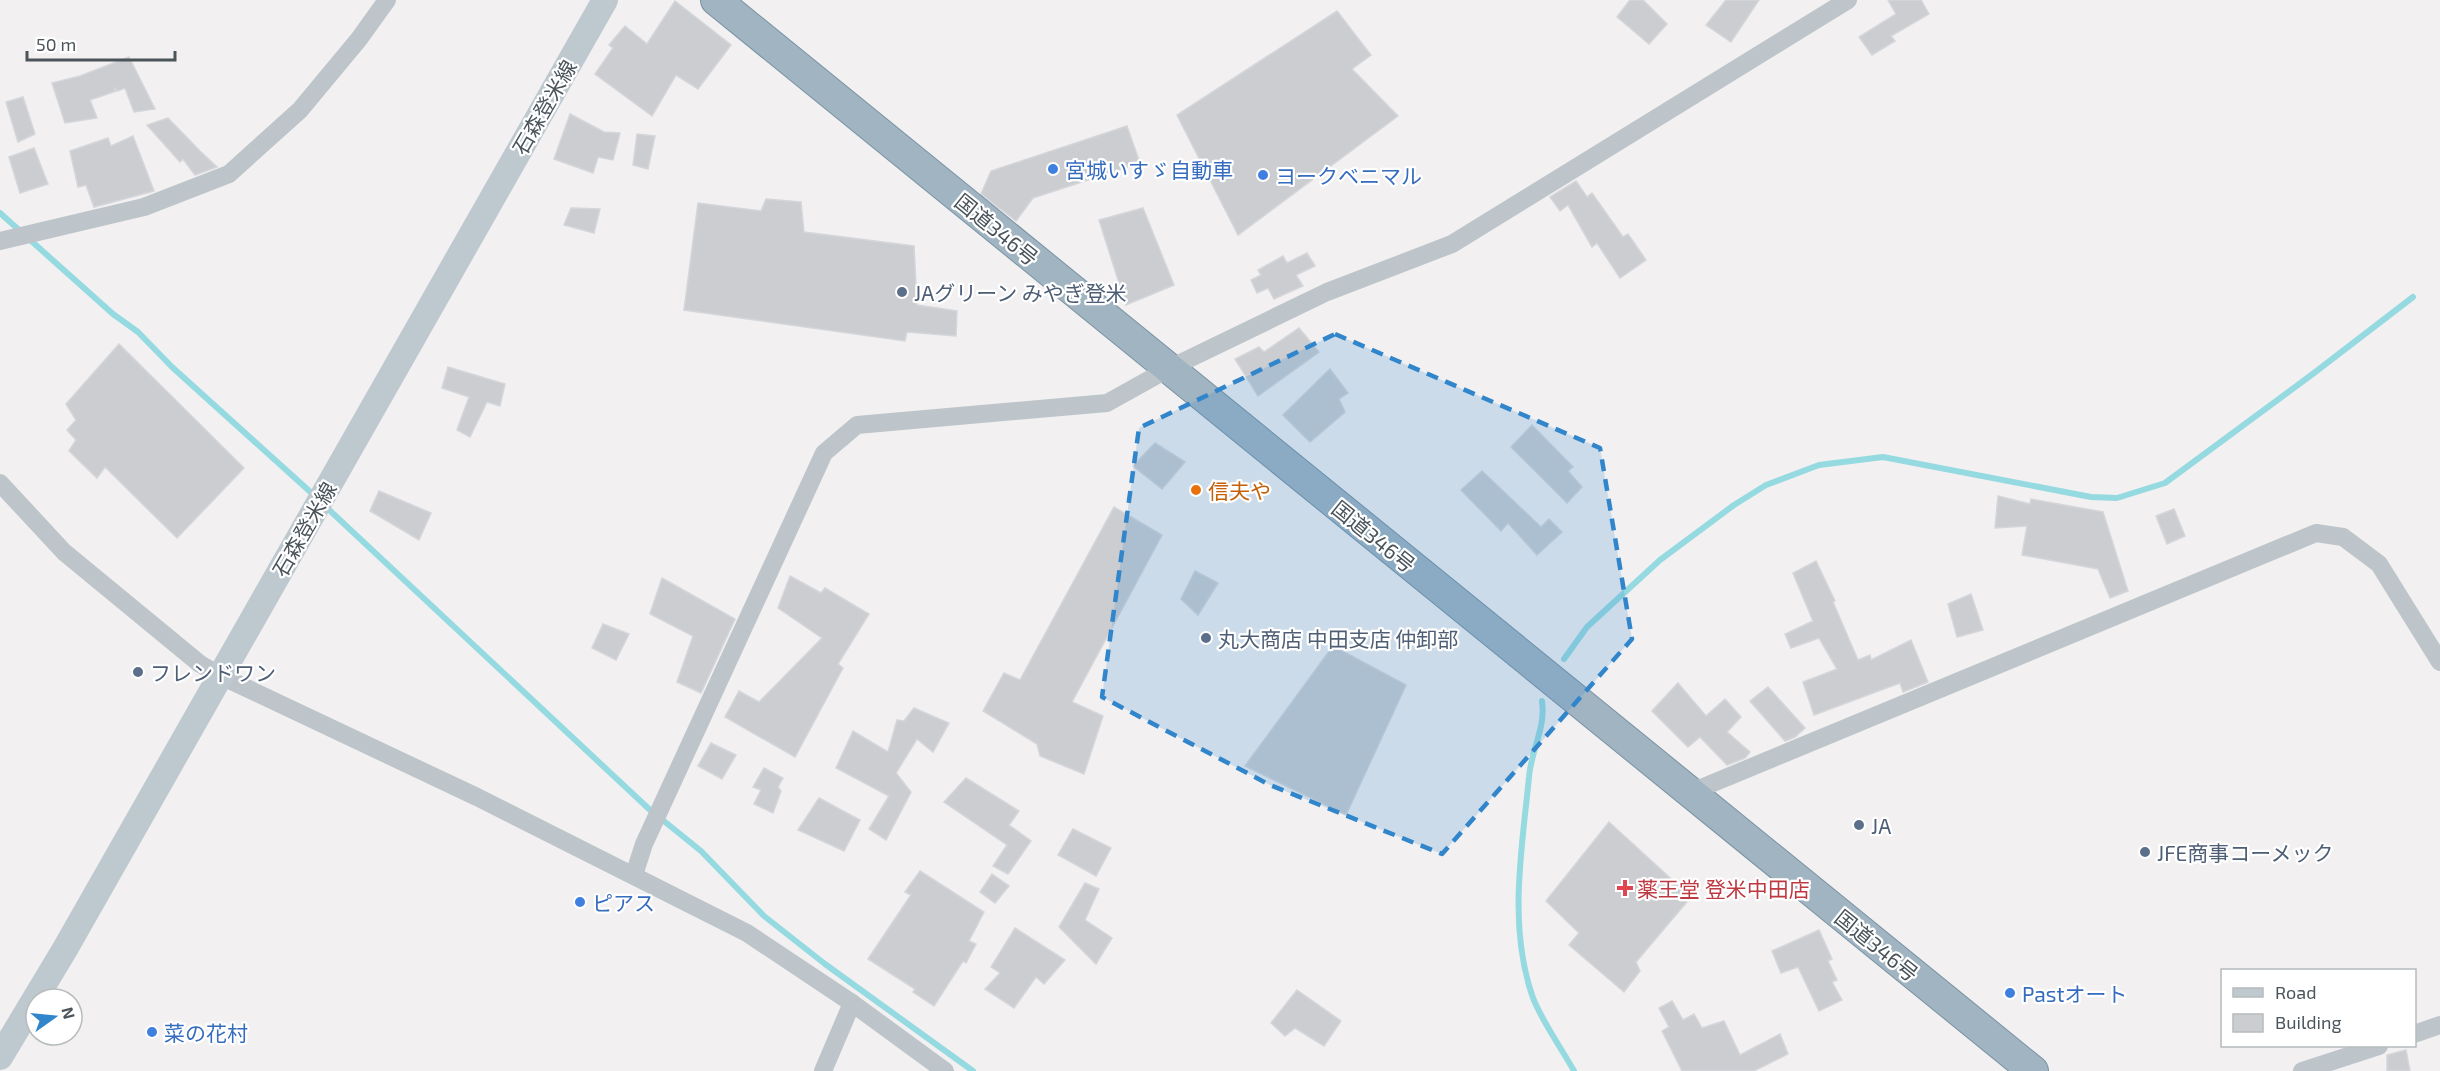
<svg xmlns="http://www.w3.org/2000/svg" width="2440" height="1071" font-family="'Exo 2','Noto Sans JP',sans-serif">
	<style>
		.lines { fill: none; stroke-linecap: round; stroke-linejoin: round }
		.stream { stroke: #96dae1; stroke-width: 6 }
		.building { fill: #cbcdd1; stroke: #d4d6da; stroke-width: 1.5 }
		.trunk-casing { stroke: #7992a3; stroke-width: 32 }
		.minor { stroke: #bdc5ca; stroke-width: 18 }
		.secondary { stroke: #bec8cf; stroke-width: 26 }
		.trunk { stroke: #a0b4c1; stroke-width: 30 }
		.marked { fill: #3085cb; fill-opacity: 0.2; stroke: #3085cb; stroke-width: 4.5; stroke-dasharray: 12 8; stroke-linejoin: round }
		.shop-dot { fill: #3f7fe0; stroke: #fff; stroke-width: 2 }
		.service-dot { fill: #5c6f8a; stroke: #fff; stroke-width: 2 }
		.food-dot { fill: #e8710a; stroke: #fff; stroke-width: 2 }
		.health-dot { fill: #e0444e; stroke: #fff; stroke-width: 2 }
		.labels { text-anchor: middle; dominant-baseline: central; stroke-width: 4.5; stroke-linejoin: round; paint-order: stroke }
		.street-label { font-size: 21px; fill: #4a545a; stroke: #fff }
		.shop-label { font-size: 21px; fill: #366cbe; stroke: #fff; text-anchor: start }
		.service-label { font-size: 21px; fill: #4e5e75; stroke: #fff; text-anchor: start }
		.food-label { font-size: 21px; fill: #c56008; stroke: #fff; text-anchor: start }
		.health-label { font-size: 21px; fill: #be3a42; stroke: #fff; text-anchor: start }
	</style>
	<rect width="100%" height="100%" fill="#f2f0f0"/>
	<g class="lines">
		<!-- stream -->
		<g class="stream">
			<polyline points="0,213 113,314 138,332 172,367 316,497"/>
			<polyline points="325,506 649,809 701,851 764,916 825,964 973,1071"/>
			<polyline points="1564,659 1587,627 1660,560 1734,505 1766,485 1819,465 1883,457 2091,497 2117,498 2165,483 2314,373 2413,297"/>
			<path d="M1542,701C1546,728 1531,750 1529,777C1522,849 1508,924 1532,995C1539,1017 1562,1049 1574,1071"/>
		</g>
	</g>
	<!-- building -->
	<g class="building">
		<polygon points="1630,0 1643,0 1667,24 1649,44 1617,17"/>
		<polygon points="1726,0 1759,0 1731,42 1706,25"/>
		<polygon points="1888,0 1921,0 1929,14 1891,36 1895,41 1872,55 1859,37 1896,14"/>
		<polygon points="675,1 731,45 698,89 676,75 652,116 595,74 613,48 609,45 625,26 647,44"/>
		<polygon points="1337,11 1371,55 1352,69 1398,116 1238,235 1177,115"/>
		<polygon points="129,57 155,109 134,112 125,88 117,91 114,87 116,91 90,100 97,118 65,123 52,83 80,76"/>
		<polygon points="23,97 35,134 18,142 6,102"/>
		<polygon points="570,114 604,132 620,133 613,160 598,157 593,173 554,159"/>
		<polygon points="168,118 200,151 217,167 195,175 183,159 180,162 147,125"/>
		<polygon points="1127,126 1140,163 1033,198 1016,221 981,194 991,171"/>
		<polygon points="637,134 655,136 648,169 633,165"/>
		<polygon points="133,136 154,191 94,207 86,185 78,187 70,151 108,138 111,146"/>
		<polygon points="34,148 48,184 20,193 9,157"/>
		<polygon points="1576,181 1587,197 1592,193 1623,237 1628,234 1646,260 1620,278 1597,243 1592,247 1568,205 1560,211 1550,197"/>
		<polygon points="766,199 801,202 804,232 914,246 917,305 957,311 956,336 907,332 905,341 684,310 698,203 761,211"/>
		<polygon points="571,208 600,209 594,233 564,225"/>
		<polygon points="1143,208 1174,285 1126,305 1099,220"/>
		<polygon points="1307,253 1315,266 1296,275 1303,286 1274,299 1268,288 1257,293 1251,280 1261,275 1258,270 1283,256 1287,263"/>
		<polygon points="1299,328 1319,352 1258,396 1235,359 1259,347 1264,352"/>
		<polygon points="119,344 244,468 177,538 105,467 97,478 69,451 76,440 67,430 76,420 66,404"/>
		<polygon points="448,367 505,384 500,406 487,402 470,437 457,430 469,397 442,388"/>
		<polygon points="1330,369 1348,393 1339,399 1345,412 1310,442 1283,415"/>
		<polygon points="1532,425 1573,467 1568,471 1582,487 1567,503 1511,447"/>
		<polygon points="1155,443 1185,462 1162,489 1133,466"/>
		<polygon points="1482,471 1541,527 1549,519 1562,532 1537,555 1508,523 1501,531 1461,490"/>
		<polygon points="379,491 431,513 419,540 370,511"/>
		<polygon points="1998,496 2030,504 2031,499 2103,512 2128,591 2110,598 2098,569 2022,555 2027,526 1995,528"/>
		<polygon points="1114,507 1162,535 1072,702 1103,716 1084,774 1040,756 1037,744 983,711 1004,673 1020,680"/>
		<polygon points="2174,509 2185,536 2167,544 2156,516"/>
		<polygon points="1816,561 1835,601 1833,602 1858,660 1870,655 1871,660 1911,640 1928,682 1903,692 1900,683 1814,715 1803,682 1837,669 1819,638 1791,648 1785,634 1813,621 1793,573"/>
		<polygon points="1195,571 1218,583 1198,615 1181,599"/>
		<polygon points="790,576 821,593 825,588 869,614 838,664 843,668 795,757 725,717 739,691 759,702 822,638 778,608"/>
		<polygon points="662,578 735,619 701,693 677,682 693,636 650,614"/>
		<polygon points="1971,594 1983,630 1957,637 1948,604"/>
		<polygon points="603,624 629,634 616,660 592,648"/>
		<polygon points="1333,646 1406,685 1346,815 1245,766"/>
		<polygon points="1678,683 1706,716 1725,699 1741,717 1727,732 1750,752 1745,758 1727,765 1700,737 1688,747 1652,711"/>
		<polygon points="1768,687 1805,728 1795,737 1785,741 1750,701"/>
		<polygon points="914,708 949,723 933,752 917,739 896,773 911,792 886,840 869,829 889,796 836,768 853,731 888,752 897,720 904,721"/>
		<polygon points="711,743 736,755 722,779 698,766"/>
		<polygon points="764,768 783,778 778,787 781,791 773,813 754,804 761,790 753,787"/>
		<polygon points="966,778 1019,811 1009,825 1031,841 1008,874 993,866 1007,845 944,802"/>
		<polygon points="819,798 860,820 844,851 798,830"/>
		<polygon points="1609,822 1691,897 1636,962 1640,971 1624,992 1569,945 1579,933 1546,901"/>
		<polygon points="1073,829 1111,848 1096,876 1058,855"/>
		<polygon points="920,871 984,912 969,941 976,944 966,963 963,961 934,1006 913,992 915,989 868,959 911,895 905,892"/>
		<polygon points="992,874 1009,886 995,903 980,892"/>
		<polygon points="1085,883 1099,889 1085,920 1112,938 1096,964 1059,927"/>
		<polygon points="1015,928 1065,960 1044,984 1036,977 1014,1008 985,989 1000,973 991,967"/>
		<polygon points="1819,930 1832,959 1828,961 1837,980 1832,982 1842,1000 1819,1011 1798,967 1781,973 1772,951"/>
		<polygon points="1297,990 1341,1021 1324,1046 1295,1028 1285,1036 1271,1023"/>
		<polygon points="1672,1001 1683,1020 1694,1014 1702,1028 1724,1021 1740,1055 1780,1034 1788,1054 1754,1071 1682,1071 1662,1031 1669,1027 1659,1008"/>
		<polygon points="2406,1050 2410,1071 2387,1071 2387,1055"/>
	</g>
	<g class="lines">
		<!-- trunk casing -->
		<g class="trunk-casing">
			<polyline id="trunk" points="716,0 2033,1071"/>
		</g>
		<!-- minor -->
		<g class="minor">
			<polyline points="0,241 144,207 229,174 300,110 359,39 387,0"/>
			<polyline points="0,483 64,552 200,664 221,676 477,797 747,933 852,1003 945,1071"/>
			<polyline points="1689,793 2316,533 2343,537 2379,564 2440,662"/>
			<polyline points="634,875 644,844 824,453 857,425 1107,403 1168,369 1327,292 1452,244 1848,0"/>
			<polyline points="2414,1034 2440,1025"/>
			<polyline points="823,1071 852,1003"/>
			<polyline points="2302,1071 2379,1046"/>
		</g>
		<!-- secondary -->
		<polyline class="secondary" points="0,1057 65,949 605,0"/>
		<!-- trunk -->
		<use href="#trunk" class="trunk"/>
	</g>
	<!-- marked area -->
	<path class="marked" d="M1335,334L1600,448L1632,639L1442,854L1270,785L1102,697L1139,428Z"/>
	<!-- markers -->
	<g class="shop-dot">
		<circle cx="1053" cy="169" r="6"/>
		<circle cx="1263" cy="175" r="6"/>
		<circle cx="580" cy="902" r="6"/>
		<circle cx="2010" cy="993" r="6"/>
		<circle cx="152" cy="1032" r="6"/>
	</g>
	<g class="service-dot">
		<circle cx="902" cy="292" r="6"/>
		<circle cx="1206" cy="638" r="6"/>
		<circle cx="138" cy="672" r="6"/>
		<circle cx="1859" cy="825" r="6"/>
		<circle cx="2145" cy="852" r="6"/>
	</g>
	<circle class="food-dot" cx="1196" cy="490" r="6"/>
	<path class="health-dot" d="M1622 879h6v6h6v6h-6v6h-6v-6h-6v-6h6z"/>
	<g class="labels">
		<!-- street labels -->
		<g class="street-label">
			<text transform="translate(544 107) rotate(-60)">石森登米線</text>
			<text transform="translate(997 229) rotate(39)">国道346号</text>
			<text transform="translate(304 529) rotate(-60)">石森登米線</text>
			<text transform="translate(1374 536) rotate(39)">国道346号</text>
			<text transform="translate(1877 945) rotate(39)">国道346号</text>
		</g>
		<!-- shop labels -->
		<g class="shop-label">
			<text x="1065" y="169">宮城いすゞ自動車</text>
			<text x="1275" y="175">ヨークベニマル</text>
			<text x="592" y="902">ピアス</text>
			<text x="2022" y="993">Pastオート</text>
			<text x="164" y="1032">菜の花村</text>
		</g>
		<!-- service labels -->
		<g class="service-label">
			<text x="914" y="292">JAグリーン みやぎ登米</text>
			<text x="1218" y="638">丸大商店 中田支店 仲卸部</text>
			<text x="150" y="672">フレンドワン</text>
			<text x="1871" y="825">JA</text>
			<text x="2157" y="852">JFE商事コーメック</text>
		</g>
		<!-- food labels -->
		<g class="food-label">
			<text x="1208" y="490">信夫や</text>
		</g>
		<!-- health labels -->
		<g class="health-label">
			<text x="1637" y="888">薬王堂 登米中田店</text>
		</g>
	</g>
	<!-- legend -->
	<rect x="2221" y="969" width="195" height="78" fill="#ffffff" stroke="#b7bbbd" stroke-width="1.5"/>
	<rect x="2233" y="988" width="30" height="9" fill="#bec8cf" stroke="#b7bbbd" stroke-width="1.5"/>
	<text x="2275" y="999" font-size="18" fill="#4a545a">Road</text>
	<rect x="2233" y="1014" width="30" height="18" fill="#cbcdd1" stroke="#b7bbbd" stroke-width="1.5"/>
	<text x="2275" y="1029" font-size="18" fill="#4a545a">Building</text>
	<!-- north arrow -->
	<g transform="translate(54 1017) rotate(75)"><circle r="28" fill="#ffffff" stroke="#b7bbbd" stroke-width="1.5"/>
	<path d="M0-4.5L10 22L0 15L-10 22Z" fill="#3085cb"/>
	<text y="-9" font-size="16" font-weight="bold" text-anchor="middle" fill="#4a545a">N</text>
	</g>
	<!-- scale -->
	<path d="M27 51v9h148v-9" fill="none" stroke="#4a545a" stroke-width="3"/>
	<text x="36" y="51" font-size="18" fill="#4a545a" stroke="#ffffff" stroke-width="4.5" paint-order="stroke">50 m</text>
</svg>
